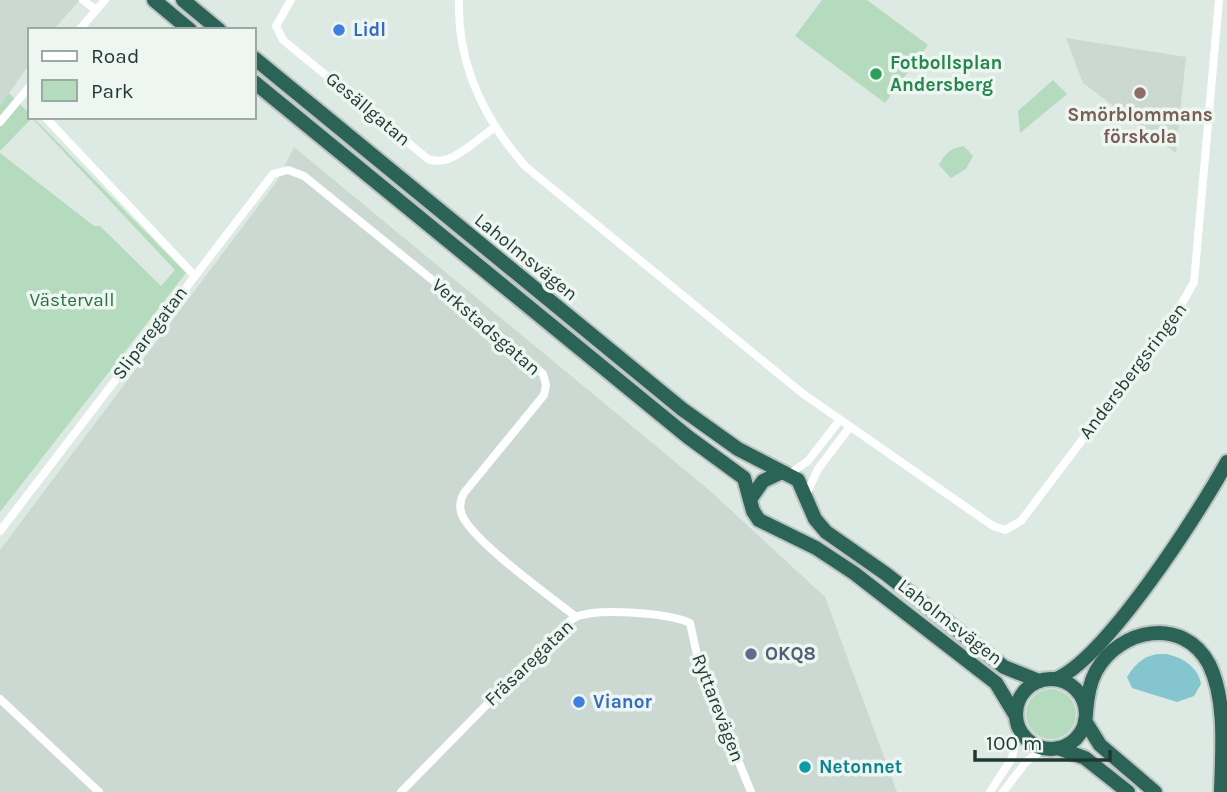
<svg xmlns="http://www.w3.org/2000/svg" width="1227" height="792" font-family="Karla,sans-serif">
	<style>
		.built { fill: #cbd9d2 }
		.green { fill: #b5dbbe }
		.water { fill: #84c5cf }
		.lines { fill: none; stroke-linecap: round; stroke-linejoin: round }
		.highway-casing { stroke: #bcc3c1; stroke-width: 18 }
		.street { stroke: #fff; stroke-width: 8 }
		.highway { stroke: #2b6457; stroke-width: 14 }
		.shop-dot { fill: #3f7fe0; stroke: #edf6f1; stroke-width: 2.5 }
		.leisure-dot { fill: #2e9e5b; stroke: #edf6f1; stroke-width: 2.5 }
		.education-dot { fill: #8d6e63; stroke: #edf6f1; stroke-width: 2.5 }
		.service-dot { fill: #5c6f8a; stroke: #edf6f1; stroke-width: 2.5 }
		.culture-dot { fill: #0f9aa8; stroke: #edf6f1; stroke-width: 2.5 }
		.labels { text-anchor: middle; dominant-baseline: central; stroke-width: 7; stroke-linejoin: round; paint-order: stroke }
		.shop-label { font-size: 19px; font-weight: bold; fill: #366cbe; stroke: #edf6f1; text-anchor: start }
		.leisure-label { font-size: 19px; font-weight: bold; fill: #27864d; stroke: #edf6f1; text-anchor: start }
		.street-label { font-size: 19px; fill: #1f3831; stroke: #edf6f1 }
		.education-label { font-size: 19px; font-weight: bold; fill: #785e54; stroke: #edf6f1 }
		.park-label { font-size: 19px; fill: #296e43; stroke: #edf6f1 }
		.service-label { font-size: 19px; font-weight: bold; fill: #4e5e75; stroke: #edf6f1; text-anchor: start }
		.culture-label { font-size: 19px; font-weight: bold; fill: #0d838f; stroke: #edf6f1; text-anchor: start }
	</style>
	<rect width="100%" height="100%" fill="#dde9e3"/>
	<!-- built -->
	<g class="built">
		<polygon points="0,0 80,0 53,30 30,30 30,63 0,106"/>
		<polygon points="1066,38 1186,57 1176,153 1083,83"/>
		<polygon points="294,147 709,490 825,597 897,792 0,792 0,550 277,181"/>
	</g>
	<!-- green -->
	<g class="green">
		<polygon points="822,0 867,0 928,45 885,103 795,36"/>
		<polygon points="1053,80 1067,94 1020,133 1018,111"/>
		<polygon points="9,93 186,273 0,512 0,153 94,226 100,226 161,286 175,270 32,118 0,151 0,106"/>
		<path d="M964,146L973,156L966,169L951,178L939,165C945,153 951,148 964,146Z"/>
		<circle cx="1051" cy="714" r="25"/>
	</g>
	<!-- water -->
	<path class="water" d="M1166,654C1182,657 1198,667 1201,684L1194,696L1177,702L1132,688L1127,677C1137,661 1147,653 1166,654Z"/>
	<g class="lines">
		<!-- highway casing -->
		<g class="highway-casing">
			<g id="highway">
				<polyline points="154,0 190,30"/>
				<polyline points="183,0 219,30"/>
				<polyline points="254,58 682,409 738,449 798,480 815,519 826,532 886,574 1004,667 1039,681"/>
				<polyline points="254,82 688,437 744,478 753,511 759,520 816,548 854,573 996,683 1016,716"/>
				<polyline points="751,498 763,481 782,472"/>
				<path d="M1056,679C1106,658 1199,513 1227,462"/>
				<circle cx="1051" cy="714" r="35"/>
				<path d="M1086,713C1087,699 1089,684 1096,671C1120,628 1183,616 1209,664C1227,701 1222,752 1221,792"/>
				<polyline points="1085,721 1100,745 1155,792"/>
				<polyline points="1058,748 1085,758 1128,792"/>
			</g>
		</g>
		<!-- street -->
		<g class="street">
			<polyline points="83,0 96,10"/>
			<path d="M291,0L276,26L283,40L428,159C451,168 475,140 494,128"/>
			<path d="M459,0C457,64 484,119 525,166L802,393L993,526L1005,530L1021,521L1172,321L1194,282L1219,0"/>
			<polyline points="79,30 105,0"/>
			<polyline points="45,117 194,275"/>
			<polyline points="0,122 30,86"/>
			<polyline points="789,474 808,461 839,421"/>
			<polyline points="806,495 818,469 849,428"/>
			<path d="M0,531L273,174L288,170L304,176L472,312L543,374L546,385L544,395L464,493C459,501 459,511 464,519C480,546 548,595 575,616"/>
			<polyline points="0,699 99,792"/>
			<path d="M401,792L561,629C566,624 572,618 578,616C601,608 669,613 690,623L699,664L751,792"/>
			<polyline points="990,792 1012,758 1018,728"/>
			<polyline points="1003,792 1026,762 1044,748"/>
		</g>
		<!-- highway -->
		<use href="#highway" class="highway"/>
	</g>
	<!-- markers -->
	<g class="shop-dot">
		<circle cx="339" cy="30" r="7"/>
		<circle cx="579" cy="702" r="7"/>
	</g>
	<circle class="leisure-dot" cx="876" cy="74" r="7"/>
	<circle class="education-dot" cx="1140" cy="93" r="7"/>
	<circle class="service-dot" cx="751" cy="654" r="7"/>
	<circle class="culture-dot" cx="805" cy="767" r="7"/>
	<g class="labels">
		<!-- shop labels -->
		<g class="shop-label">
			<text x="353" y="30">Lidl</text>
			<text x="593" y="702">Vianor</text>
		</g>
		<!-- leisure labels -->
		<g class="leisure-label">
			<text x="890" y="63">Fotbollsplan<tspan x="890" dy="22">Andersberg</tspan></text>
		</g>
		<!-- street labels -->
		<g class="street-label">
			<text transform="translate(368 109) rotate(40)">Gesällgatan</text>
			<text transform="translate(526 257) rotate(39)">Laholmsvägen</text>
			<text transform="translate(486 327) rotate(41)">Verkstadsgatan</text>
			<text transform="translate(150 333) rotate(-53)">Sliparegatan</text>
			<text transform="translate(1133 371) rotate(-53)">Andersbergsringen</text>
			<text transform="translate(950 622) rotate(38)">Laholmsvägen</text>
			<text transform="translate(529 663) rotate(-44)">Fräsaregatan</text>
			<text transform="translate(718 708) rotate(69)">Ryttarevägen</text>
		</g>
		<!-- education labels -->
		<g class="education-label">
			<text x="1140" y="115">Smörblommans<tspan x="1140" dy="22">förskola</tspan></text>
		</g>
		<!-- park labels -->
		<g class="park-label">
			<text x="72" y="300">Västervall</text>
		</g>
		<!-- service labels -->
		<g class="service-label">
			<text x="765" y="654">OKQ8</text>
		</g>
		<!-- culture labels -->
		<g class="culture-label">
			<text x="819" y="767">Netonnet</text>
		</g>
	</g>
	<!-- legend -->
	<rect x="28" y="28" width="228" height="91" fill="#edf6f1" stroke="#9baaa4" stroke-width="2"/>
	<rect x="42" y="51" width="35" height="10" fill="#ffffff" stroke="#9baaa4" stroke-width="2"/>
	<text x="91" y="63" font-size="21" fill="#1f3831">Road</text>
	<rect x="42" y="80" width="35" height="21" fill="#b5dbbe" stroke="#9baaa4" stroke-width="2"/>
	<text x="91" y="98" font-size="21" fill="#1f3831">Park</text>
	<!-- scale -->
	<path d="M975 750v10h135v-10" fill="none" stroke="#1f3831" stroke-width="3.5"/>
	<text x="986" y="750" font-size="21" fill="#1f3831" stroke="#edf6f1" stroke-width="5" paint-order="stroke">100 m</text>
</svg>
